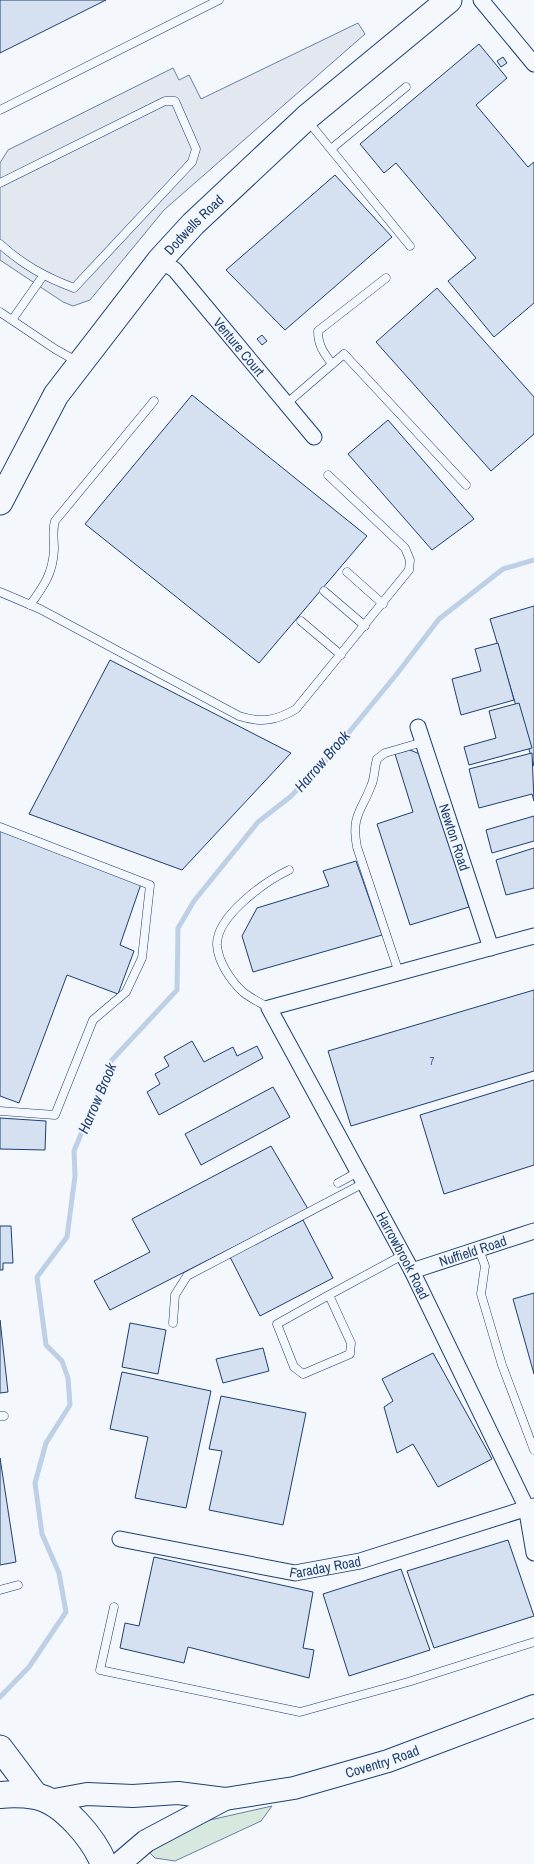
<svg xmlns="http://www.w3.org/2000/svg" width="534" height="1864" font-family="'Archivo Narrow',sans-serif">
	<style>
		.green { fill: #d7e8df; stroke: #687fa3 }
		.parking { fill: #e3e8f0; stroke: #687fa3 }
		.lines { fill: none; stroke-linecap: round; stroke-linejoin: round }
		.stream { stroke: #bed0e5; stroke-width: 5 }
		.building { fill: #d5e0f0; stroke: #1d3f73 }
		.service-casing { stroke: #1d3f73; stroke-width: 9 }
		.minor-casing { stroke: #1d3f73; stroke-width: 17 }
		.secondary-casing { stroke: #1d3f73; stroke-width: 24 }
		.primary-casing { stroke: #1d3f73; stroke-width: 27 }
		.trunk-casing { stroke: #1d3f73; stroke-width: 28 }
		.service { stroke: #f4f7fb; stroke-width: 8 }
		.minor { stroke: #f4f7fb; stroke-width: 15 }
		.secondary { stroke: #f4f7fb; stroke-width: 22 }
		.primary { stroke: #f4f7fb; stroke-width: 25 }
		.trunk { stroke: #f4f7fb; stroke-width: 26 }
		.labels { text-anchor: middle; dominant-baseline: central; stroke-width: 4; stroke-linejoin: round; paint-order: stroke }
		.number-label { font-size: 11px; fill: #4b6792 }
		.street-label { font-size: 14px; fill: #1d3f73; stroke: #f4f7fb }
		.water-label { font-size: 15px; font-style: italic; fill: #1d3f73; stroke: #f4f7fb }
	</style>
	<rect width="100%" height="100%" fill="#f4f7fb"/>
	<!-- green -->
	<polygon class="green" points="272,1806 261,1821 175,1861 155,1858 149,1852 201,1822"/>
	<!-- parking -->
	<polygon class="parking" points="358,23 365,34 164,210 90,300 73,306 63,302 0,260 0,163 8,150 173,68 179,80 189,75 201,99"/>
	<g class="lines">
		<!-- stream -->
		<polyline class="stream" points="0,1697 29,1667 66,1612 59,1573 42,1534 35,1483 46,1443 70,1405 68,1378 62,1361 46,1345 37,1277 67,1237 75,1176 74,1151 111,1061 177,990 178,928 194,901 258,822 290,797 322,765 396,675 439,619 503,569 534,560"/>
	</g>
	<!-- building -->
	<g class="building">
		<polygon points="0,0 106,0 0,53"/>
		<polygon points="479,44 507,78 476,105 528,167 534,162 534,303 494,337 448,281 476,258 396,163 384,173 360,144"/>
		<polygon points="503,57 507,63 501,67 497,61"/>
		<polygon points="335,175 392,237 285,330 226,270"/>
		<polygon points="437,288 534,397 534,434 491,471 376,342"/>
		<polygon points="262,335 267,341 262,345 257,339"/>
		<polygon points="192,395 367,536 259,663 85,524"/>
		<polygon points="388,420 474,519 432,550 348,454"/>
		<polygon points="534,606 534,766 490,619"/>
		<polygon points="498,643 514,700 461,715 452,679 481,671 475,649"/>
		<polygon points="110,660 291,753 182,870 29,814"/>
		<polygon points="519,703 532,748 469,765 464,747 496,738 489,711"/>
		<polygon points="410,750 422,755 469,907 410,925 377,824 413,812 395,754"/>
		<polygon points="532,753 534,801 532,794 479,808 469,769"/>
		<polygon points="534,816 534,841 492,853 486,830"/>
		<polygon points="0,831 141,884 120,945 134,951 118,994 67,975 19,1103 0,1096"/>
		<polygon points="534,848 534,888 506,895 496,860"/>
		<polygon points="356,861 382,935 253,972 242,936 257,908 329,886 323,871"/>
		<polygon points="534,990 534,1071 351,1126 328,1051"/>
		<polygon points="192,1041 204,1062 233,1047 237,1056 257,1046 263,1058 159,1115 147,1092 160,1084 155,1074 169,1066 164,1057"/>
		<polygon points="534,1080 534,1165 444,1194 420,1115"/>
		<polygon points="273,1087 290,1117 201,1165 185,1134"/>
		<polygon points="0,1118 46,1121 45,1150 0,1149"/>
		<polygon points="271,1146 308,1209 110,1310 94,1281 150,1252 132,1219"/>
		<polygon points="303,1220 333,1278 260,1316 230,1257"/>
		<polygon points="0,1226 11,1226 13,1263 3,1263 3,1270 0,1270"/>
		<polygon points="534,1293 534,1374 513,1299"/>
		<polygon points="0,1320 8,1392 0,1393"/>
		<polygon points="130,1323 166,1330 158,1374 122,1367"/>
		<polygon points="263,1348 269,1371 223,1383 216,1359"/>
		<polygon points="433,1353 492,1459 438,1487 413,1444 397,1453 384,1407 393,1401 382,1379"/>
		<polygon points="122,1372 211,1391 186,1508 135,1498 148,1437 110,1429"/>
		<polygon points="221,1396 306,1413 283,1525 209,1510 222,1451 209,1449"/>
		<polygon points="0,1458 16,1562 0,1565"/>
		<polygon points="508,1540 534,1616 434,1648 407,1571"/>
		<polygon points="154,1557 313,1592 303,1648 314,1650 309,1678 188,1647 184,1663 120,1648 125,1623 139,1626"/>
		<polygon points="401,1569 430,1650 349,1676 323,1594"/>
	</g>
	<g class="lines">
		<!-- service casing -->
		<g class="service-casing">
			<g id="service">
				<polyline points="0,110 219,0"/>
				<polyline points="307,120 410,246"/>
				<polyline points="331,149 406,87"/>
				<path d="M0,183L165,101H175L196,149L192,162L74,288C45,277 23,265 0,244"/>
				<polyline points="0,312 55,349 78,362"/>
				<polyline points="12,320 43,276"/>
				<path d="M332,364C324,353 318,346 318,331L386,278"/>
				<polyline points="286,404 344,354 466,485"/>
				<polyline points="347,572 383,604"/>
				<polyline points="324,591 365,626"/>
				<path d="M0,592L40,609L239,716C261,723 276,721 296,709L409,570L410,560L405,548L328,475"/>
				<path d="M30,605C44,586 53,573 54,549C54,539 52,531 55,521L154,401"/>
				<polyline points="301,621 341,655"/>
				<polyline points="0,827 150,885 142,958 126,992 93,1020 55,1115 0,1111"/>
				<path d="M399,973L357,847C351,816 361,812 371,786C375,778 374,768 377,759L385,753L423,742"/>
				<path d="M269,1008C261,1003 250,998 243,992C231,981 218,962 217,945C216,916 266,881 289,870"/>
				<polyline points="338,1183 358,1172"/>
				<polyline points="479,1249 485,1266 481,1294 502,1365 534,1450"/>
				<polyline points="329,1295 277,1324 294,1367 303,1374 350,1354 351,1343 329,1295 403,1255"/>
				<polyline points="173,1323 175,1295 187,1276 364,1183"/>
				<polyline points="0,1416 4,1416"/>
				<polyline points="0,1590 18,1585"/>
				<polyline points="114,1607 100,1670 300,1712 408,1682 534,1642"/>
			</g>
		</g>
		<!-- minor casing -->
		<g class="minor-casing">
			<g id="minor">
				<polyline points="481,0 534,64"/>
				<path id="s1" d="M160,260L175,270L314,437"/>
				<path id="s2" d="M418,727L491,948"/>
				<path id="s3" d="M534,936L269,1008L412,1271L534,1523"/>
				<path id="s4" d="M412,1271L534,1231"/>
				<polyline points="527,1512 534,1553"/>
				<path id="s5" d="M120,1539L295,1573L360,1561L534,1506"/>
			</g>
		</g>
		<!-- secondary casing -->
		<g class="secondary-casing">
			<g id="secondary">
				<path id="s6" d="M49,1801L87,1794L133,1796L178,1793L225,1799L294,1788L388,1761L534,1706"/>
				<polyline points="119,1864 146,1841 225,1799"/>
			</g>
		</g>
		<!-- primary casing -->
		<g class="primary-casing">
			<g id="primary">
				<path id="s7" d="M0,502L56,395L160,260L193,224L306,118L449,0"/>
				<polyline points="0,1748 36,1796"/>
			</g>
		</g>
		<!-- trunk casing -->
		<g class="trunk-casing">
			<path id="trunk" d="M0,1795C11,1794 23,1794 35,1796C63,1801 94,1839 104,1864"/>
		</g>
		<!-- service -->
		<use href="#service" class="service"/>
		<!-- minor -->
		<use href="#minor" class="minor"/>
		<!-- secondary -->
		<use href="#secondary" class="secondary"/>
		<!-- primary -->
		<use href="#primary" class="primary"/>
		<!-- trunk -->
		<use href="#trunk" class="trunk"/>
	</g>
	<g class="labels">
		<!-- number labels -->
		<g class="number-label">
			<text x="432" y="1061">7</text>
		</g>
		<!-- street labels -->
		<g class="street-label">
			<text stroke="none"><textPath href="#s7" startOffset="340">Dodwells Road</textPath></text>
			<text stroke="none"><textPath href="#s1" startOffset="118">Venture Court</textPath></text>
			<text stroke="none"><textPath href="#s2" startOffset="116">Newton Road</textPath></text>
			<text stroke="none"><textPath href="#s4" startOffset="64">Nuffield Road</textPath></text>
			<text stroke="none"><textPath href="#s3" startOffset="556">Harrowbrook Road</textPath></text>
			<text stroke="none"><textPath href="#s5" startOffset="209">Faraday Road</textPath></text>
			<text stroke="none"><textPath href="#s6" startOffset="339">Coventry Road</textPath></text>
		</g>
		<!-- water labels -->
		<g class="water-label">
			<text transform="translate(322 761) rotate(-49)">Harrow Brook</text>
			<text transform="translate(97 1098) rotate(-67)">Harrow Brook</text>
		</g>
	</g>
</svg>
